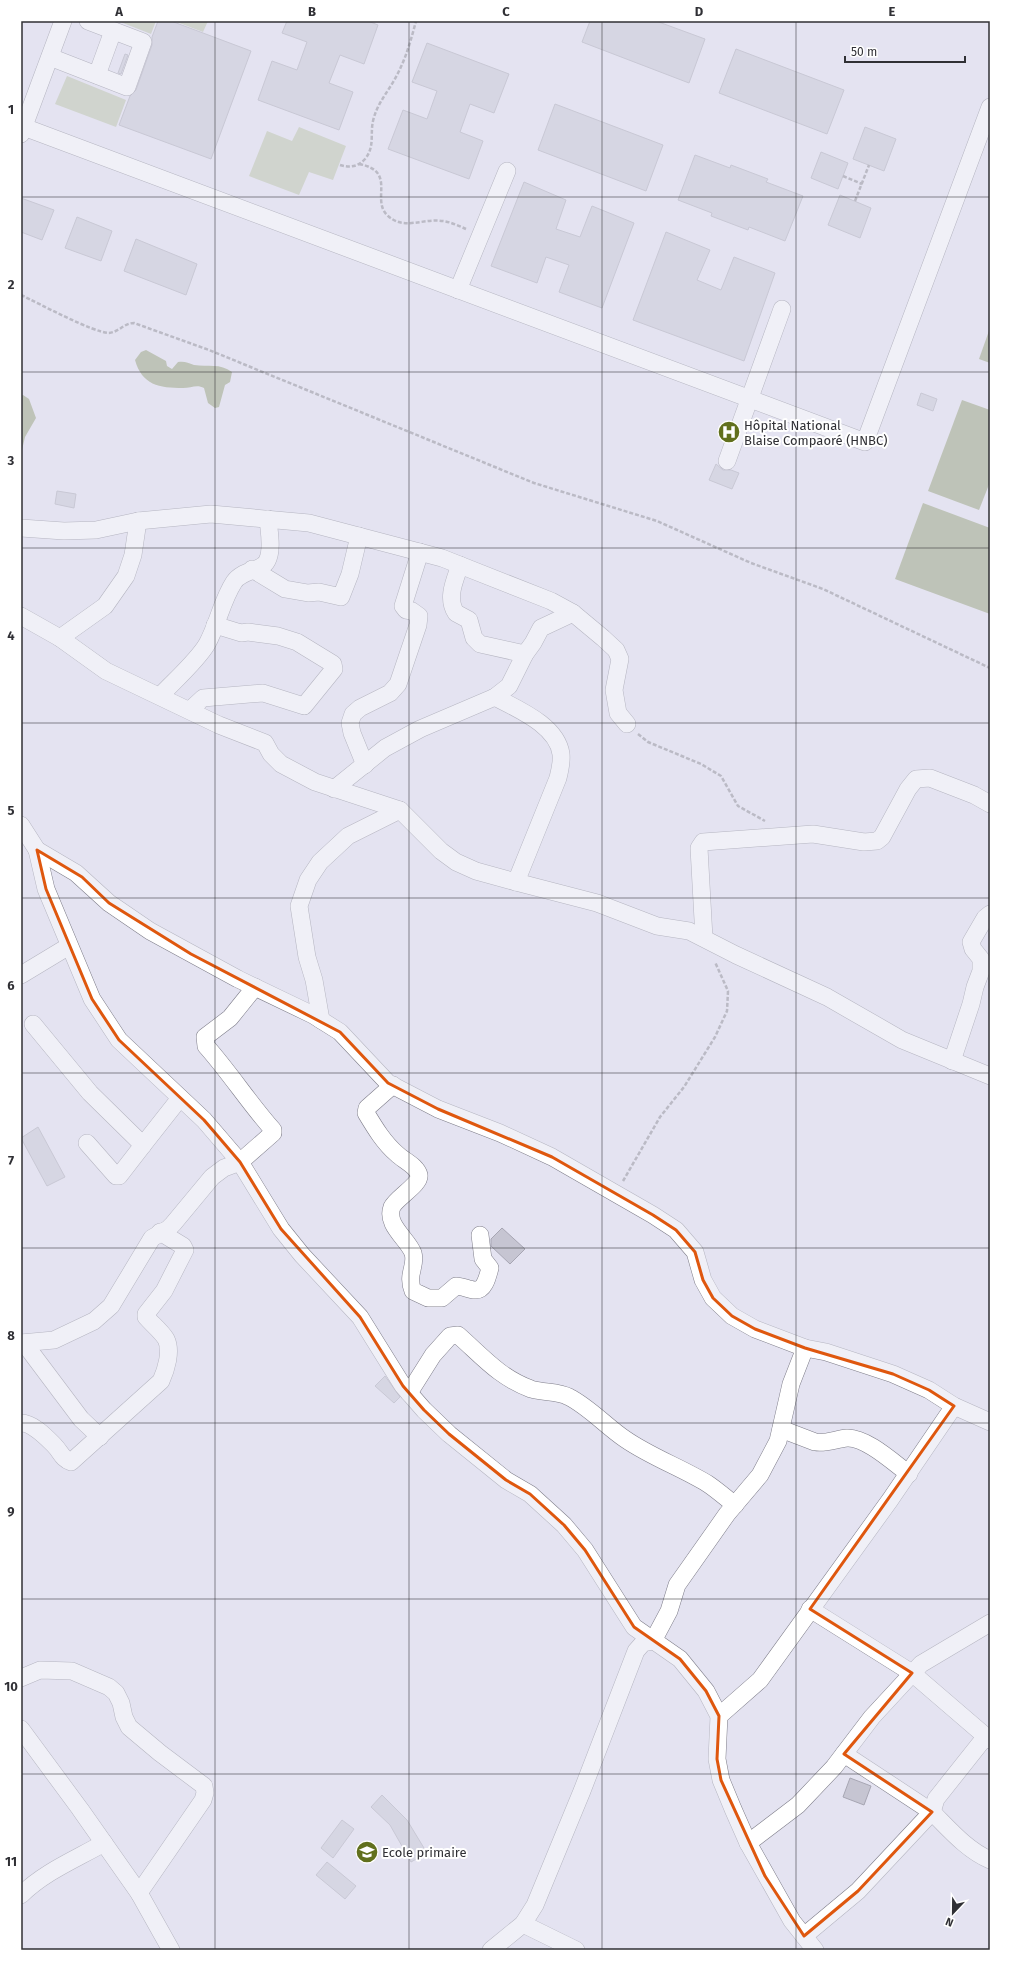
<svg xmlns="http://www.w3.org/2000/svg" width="1011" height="1971" font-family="'Fira Sans',sans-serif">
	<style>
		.green { fill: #b8c0a4 }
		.water { fill: #919b73 }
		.building { fill: #c6c5d2; stroke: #a7a6b3 }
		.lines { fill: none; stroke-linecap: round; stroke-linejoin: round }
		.minor-casing { stroke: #7e7d89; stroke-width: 18 }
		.path { stroke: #898891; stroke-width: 2.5; stroke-dasharray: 4 2; stroke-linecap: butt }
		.minor { stroke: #fff; stroke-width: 17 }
		.marked { fill: none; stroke: #df570e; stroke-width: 3; stroke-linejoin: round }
		.grid { fill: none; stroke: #303035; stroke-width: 1; stroke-opacity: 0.55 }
		.labels { text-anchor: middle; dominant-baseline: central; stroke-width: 4; stroke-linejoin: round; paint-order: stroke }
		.poi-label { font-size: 13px; fill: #303035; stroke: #fff; text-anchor: start }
		.neatline { fill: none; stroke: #303035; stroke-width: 1.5 }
		.grid-label { font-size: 13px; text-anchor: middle; font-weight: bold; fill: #303035 }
	</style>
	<rect width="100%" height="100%" fill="#e4e3f1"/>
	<!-- green -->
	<g class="green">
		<polygon points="118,21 156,21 151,34"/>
		<polygon points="174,21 208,21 203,32"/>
		<polygon points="67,76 126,100 116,127 55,104"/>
		<polygon points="299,127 346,146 333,180 309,172 299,195 249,176 267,131 292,141"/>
	</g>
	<!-- water -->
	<g class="water">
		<polygon points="990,328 990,363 979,359"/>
		<path d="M146,350L166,361L167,366L172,369L178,362C185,361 188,363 194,365C208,367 220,363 232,372L230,382L225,385L219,407L215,408L208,403L204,388C197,384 191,388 183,388C159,388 142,385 135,360L141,352Z"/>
		<polygon points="23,395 29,399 36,418 25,437 21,454 21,396"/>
		<polygon points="962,400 990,410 990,482 979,510 928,491"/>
		<polygon points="923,503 990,528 990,614 895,579"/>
	</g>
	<!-- building -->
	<g class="building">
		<polygon points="158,21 171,21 251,51 211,159 119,125 130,96 136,90 152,45 152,37"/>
		<polygon points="287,21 368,21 378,25 364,64 340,55 329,83 353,92 339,130 258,100 272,61 297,70 307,42 282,33"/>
		<polygon points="590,21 656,21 705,39 689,83 582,42"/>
		<polygon points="427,43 509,74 494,113 470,104 460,132 483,141 469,179 388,149 403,110 427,119 437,91 412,82"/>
		<polygon points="736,49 844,90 827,134 719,93"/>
		<polygon points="125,54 128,55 121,74 118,73"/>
		<polygon points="555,104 663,145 646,191 538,150"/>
		<polygon points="865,127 896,139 884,171 853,159"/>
		<polygon points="821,152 848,163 838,189 811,178"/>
		<polygon points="695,155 730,168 731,165 768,179 766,182 803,196 785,241 749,227 748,230 711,216 712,213 678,200"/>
		<polygon points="524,182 566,200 556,229 580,237 592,206 634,223 602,308 559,292 569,265 546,257 537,283 491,266"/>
		<polygon points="840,195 871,208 860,238 828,225"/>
		<polygon points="21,198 54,210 42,240 21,232"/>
		<polygon points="77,217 112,231 101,261 65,248"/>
		<polygon points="666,232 710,250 697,280 721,290 734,257 775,273 744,361 633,320"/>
		<polygon points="136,239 197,264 186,295 124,271"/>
		<polygon points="921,393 937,399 933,411 917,405"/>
		<polygon points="716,464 723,470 731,470 739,473 732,489 709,480"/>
		<polygon points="57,491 76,494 74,508 55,504"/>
		<polygon points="38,1127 65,1177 47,1186 21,1138"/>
		<polygon points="502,1228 525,1249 510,1264 491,1246 491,1239"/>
		<polygon points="385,1376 400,1397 394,1403 375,1386"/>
		<polygon points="850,1778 871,1786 864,1805 843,1797"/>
		<polygon points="382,1795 407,1820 427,1853 411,1862 390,1825 371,1807"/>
		<polygon points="342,1820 354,1829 333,1858 321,1848"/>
		<polygon points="327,1862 356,1886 345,1899 316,1875"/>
	</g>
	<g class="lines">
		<!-- minor casing -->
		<g class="minor-casing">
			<g id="minor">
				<polyline points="50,57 127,87 143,42 88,21"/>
				<polyline points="97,75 113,31"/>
				<polyline points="21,126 865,442 990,107"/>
				<polyline points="21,134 63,21"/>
				<polyline points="458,290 507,171"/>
				<polyline points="727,461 782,309"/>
				<polyline points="21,528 64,531 96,530 138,521 211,514 309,523 442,558 551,601 573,613 603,638 616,650 620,659 614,690 618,713 627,724"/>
				<path d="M460,565C455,580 446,598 456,613L469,620L474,638L480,644L525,654"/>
				<polyline points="252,569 285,589 308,593 319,592 341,597 350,574 359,536"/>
				<polyline points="21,616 60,638 106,671 219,725 265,743 271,754 281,764 315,782 400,810 441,851 456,862 476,871 516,882 597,903 657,926 689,931 736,955 827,997 902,1040 990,1076"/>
				<polyline points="60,638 105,606 126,576 133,555 138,521"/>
				<path d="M160,696C174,681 197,661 207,644C218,624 222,600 234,582C243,569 261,572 267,561C273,550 269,531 268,519"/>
				<path d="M495,697C517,709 557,725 561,754C562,762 560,770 558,778L516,882"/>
				<polyline points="190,710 203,698 263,693 304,706 334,669 333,664 297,642 278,636 248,632 241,633 215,625"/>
				<polyline points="365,765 352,733 350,723 353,714 360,708 390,693 398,684 418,625 419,616 412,611 406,610 403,606 420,552"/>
				<polyline points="334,789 385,748 420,729 495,697 509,686 525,654 533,643 541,628 573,613"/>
				<polyline points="21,825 37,850 76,873 109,903 150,931 238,979 313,1015 340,1032 388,1083 438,1109 500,1133 552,1157 653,1215 676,1230 695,1252 703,1280 713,1298 732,1316 755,1329 805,1348 826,1352 893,1374 929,1390 954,1406 990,1422"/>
				<polyline points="37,850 46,889 92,999 119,1040 204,1120 240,1162 281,1229 302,1255 360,1317 403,1386 424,1410 449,1434 506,1480 530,1494 564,1525 585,1550 634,1627 680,1659 706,1691 719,1716 717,1759 721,1780 733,1809 748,1843 792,1921 815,1950"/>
				<polyline points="704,938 699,848 703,842 813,834 864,842 877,841 882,837 908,789 916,779 930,778 974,795 990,804"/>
				<polyline points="21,975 69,946"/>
				<polyline points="321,1020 314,980 307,957 299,906 308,880 320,862 348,836 400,810"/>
				<polyline points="33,1024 90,1093 143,1145 180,1098"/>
				<polyline points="952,1061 971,1004 975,987 981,971 981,959 973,949 971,942 985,918 990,914"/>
				<path d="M393,1085L367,1108L366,1113C375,1128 384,1143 397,1154C403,1160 417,1166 419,1175C421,1184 396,1198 392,1207C385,1225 408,1239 413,1253C417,1266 406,1274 413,1291L428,1298H442L456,1286C463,1286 469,1290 475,1290C485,1291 488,1275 490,1268L483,1259L480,1235"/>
				<polyline points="87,1143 116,1176 119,1176 143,1145"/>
				<path d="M21,1343L54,1340L94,1321L111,1306L152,1238L168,1229L173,1224L212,1177L224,1168L240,1162L273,1133V1130C249,1103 230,1073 206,1046L205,1037L230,1018L255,987"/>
				<polyline points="24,1343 81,1419 100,1437"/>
				<path d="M409,1393L433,1355L450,1336L458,1335C483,1357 499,1377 531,1389C544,1393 558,1391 569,1397C589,1407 607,1427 625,1439C651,1457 682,1468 708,1484C717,1490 726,1498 735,1505"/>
				<path d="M21,1423C33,1423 46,1437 54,1445C61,1452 62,1459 71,1462L161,1381C166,1370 172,1351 166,1339C161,1331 152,1324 146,1317V1314L164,1291L185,1250L183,1246L160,1232"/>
				<path d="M781,1429L815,1442C826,1444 836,1439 847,1438C866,1437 894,1463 909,1474"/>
				<polyline points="810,1609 912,1673 990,1740"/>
				<polyline points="21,1678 40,1670 72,1671 109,1687 116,1693 121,1703 124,1717 129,1727 160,1753 204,1786 205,1793 203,1800 139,1893"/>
				<polyline points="719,1716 760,1680 890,1500 954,1406"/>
				<polyline points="21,1729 80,1809 139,1893 171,1950"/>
				<polyline points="844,1754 932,1812 936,1799 986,1736"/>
				<polyline points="748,1843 798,1805 834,1767 872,1717 921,1664 990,1623"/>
				<path d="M21,1895C44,1872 76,1859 104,1843"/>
				<polyline points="523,1924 576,1950"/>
				<path d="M804,1936L858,1891L932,1812C950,1830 967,1850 990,1860"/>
				<polyline points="491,1950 523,1924 535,1905 582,1791 636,1651 643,1643 653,1641 669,1611 677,1585 727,1514 760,1475 778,1441 791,1384 805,1348"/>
			</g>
		</g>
		<!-- path -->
		<g class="path">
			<path d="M359,164C397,171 371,199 387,215C403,231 423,218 443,221C451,222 459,226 466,229"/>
			<path d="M340,165C349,168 358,167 365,159C375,147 370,134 373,121C377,103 389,91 397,75C406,58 411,40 416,21"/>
			<polyline points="843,176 862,184"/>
			<polyline points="855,201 869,165"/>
			<path d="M21,295C38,303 94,333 109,333C119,332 124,323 134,323L209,350L534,483L657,521L751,563L823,589L990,668"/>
			<polyline points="638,734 648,742 701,764 721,776 738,806 765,821"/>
			<polyline points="623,1181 660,1117 684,1087 715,1037 727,1011 728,991 715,962"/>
		</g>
		<!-- minor -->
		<use href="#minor" class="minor"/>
	</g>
	<!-- marked area -->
	<path d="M0 0H1011V1971H0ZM37,850L82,877L109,903L191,954L340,1032L388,1083L438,1109L552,1157L653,1215L676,1230L695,1252L703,1280L713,1298L732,1316L755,1329L805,1348L893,1374L929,1390L954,1406L810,1609L912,1673L844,1754L932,1812L858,1891L804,1936L765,1876L721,1780L717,1759L719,1716L706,1691L680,1659L634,1627L585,1550L564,1525L530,1494L506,1480L449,1434L424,1410L403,1386L360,1317L281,1229L240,1162L204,1120L119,1040L92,999L46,889Z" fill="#e4e3f1" fill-opacity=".55" fill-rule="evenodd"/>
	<path class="marked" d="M37,850L82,877L109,903L191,954L340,1032L388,1083L438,1109L552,1157L653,1215L676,1230L695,1252L703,1280L713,1298L732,1316L755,1329L805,1348L893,1374L929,1390L954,1406L810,1609L912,1673L844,1754L932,1812L858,1891L804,1936L765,1876L721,1780L717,1759L719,1716L706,1691L680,1659L634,1627L585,1550L564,1525L530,1494L506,1480L449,1434L424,1410L403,1386L360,1317L281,1229L240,1162L204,1120L119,1040L92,999L46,889Z"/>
	<!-- grid -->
	<path class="grid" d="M215,21V1950M409,21V1950M602,21V1950M796,21V1950M21,197H990M21,372H990M21,548H990M21,723H990M21,898H990M21,1073H990M21,1248H990M21,1423H990M21,1599H990M21,1774H990"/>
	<!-- icons -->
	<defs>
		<g id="hospital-disc" transform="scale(1.15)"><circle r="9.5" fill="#61701d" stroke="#fff"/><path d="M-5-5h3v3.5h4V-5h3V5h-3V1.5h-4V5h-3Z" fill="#fff"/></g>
		<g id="school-disc" transform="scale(1.15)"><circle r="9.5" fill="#61701d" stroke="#fff"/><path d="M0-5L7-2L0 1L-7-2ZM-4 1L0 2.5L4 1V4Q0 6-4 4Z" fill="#fff"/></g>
	</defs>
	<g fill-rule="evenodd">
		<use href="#hospital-disc" x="729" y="432"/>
		<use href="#school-disc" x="367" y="1852"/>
	</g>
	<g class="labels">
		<!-- poi labels -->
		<g class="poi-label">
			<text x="744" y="425">Hôpital National<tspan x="744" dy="15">Blaise Compaoré (HNBC)</tspan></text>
			<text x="382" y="1852">Ecole primaire</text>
		</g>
	</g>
	<!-- border -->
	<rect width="1011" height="1971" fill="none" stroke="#ffffff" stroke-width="44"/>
	<!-- north arrow -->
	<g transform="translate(953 1913) rotate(202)" stroke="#ffffff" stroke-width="3" paint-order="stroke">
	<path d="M0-3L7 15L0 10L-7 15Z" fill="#303035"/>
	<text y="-6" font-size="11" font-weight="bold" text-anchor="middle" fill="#303035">N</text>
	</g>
	<!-- scale -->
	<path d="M845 56v6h120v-6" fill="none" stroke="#303035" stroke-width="2"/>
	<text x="851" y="56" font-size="12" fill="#303035" stroke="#ffffff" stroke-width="3" paint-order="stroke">50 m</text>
	<rect x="22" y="22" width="967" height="1927" class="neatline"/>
	<g class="grid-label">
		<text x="119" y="16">A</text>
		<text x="312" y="16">B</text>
		<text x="506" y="16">C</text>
		<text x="699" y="16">D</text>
		<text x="892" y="16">E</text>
		<text x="11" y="114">1</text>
		<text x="11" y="289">2</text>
		<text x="11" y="465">3</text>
		<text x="11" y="640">4</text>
		<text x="11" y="815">5</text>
		<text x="11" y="990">6</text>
		<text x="11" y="1165">7</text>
		<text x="11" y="1340">8</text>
		<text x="11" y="1516">9</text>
		<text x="11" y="1691">10</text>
		<text x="11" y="1866">11</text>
	</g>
</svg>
